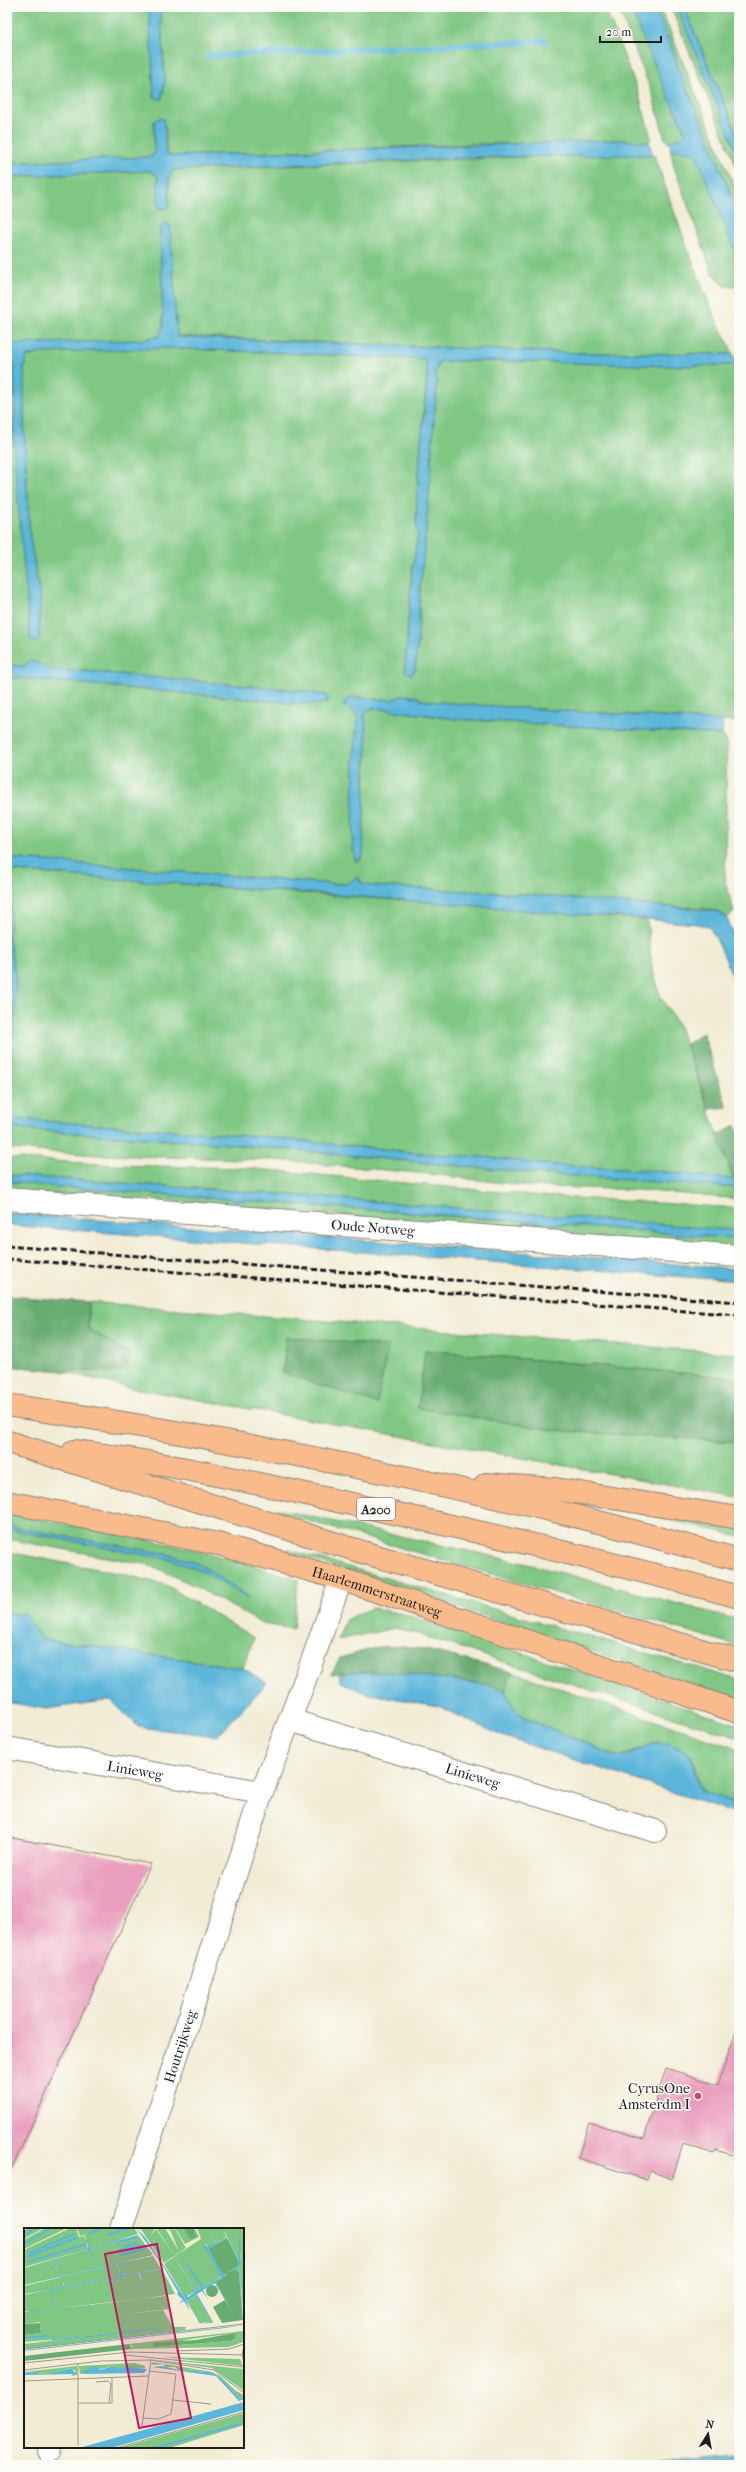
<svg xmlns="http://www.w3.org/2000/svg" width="746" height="2472" font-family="'IM FELL French Canon',serif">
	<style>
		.green { fill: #7fc783; stroke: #4e7250; fill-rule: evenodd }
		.forest { fill: #67ac71; stroke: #426446 }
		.water { fill: #5cb6da; stroke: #3c697b }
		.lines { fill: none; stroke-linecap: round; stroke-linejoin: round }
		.stream { stroke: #5cb6da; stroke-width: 6 }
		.building { fill: #e99fbd }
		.minor-casing { stroke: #878478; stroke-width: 24 }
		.major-casing { stroke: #878478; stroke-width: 24 }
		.highway-casing { stroke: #878478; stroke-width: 24 }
		.minor { stroke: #fff; stroke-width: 22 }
		.major { stroke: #fabb8c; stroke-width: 22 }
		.highway { stroke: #fabb8c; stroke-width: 22 }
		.rail { stroke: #1c1c1c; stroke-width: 3; stroke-dasharray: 6 3; stroke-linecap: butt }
		.poi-dot { fill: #d1495b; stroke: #fdfcf7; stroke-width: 1.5 }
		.labels { text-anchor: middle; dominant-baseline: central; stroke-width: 3; stroke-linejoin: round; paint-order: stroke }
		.shield { fill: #fdfcf7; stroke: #605f5e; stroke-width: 1 }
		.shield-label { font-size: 13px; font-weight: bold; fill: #1c1c1c }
		.street-label { font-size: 14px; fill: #1c1c1c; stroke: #fdfcf7 }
		.poi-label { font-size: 14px; fill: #1c1c1c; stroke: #fdfcf7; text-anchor: end }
		.inset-river { fill: none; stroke: #5cb6da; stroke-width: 2 }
		.inset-road { fill: none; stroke: #9c998b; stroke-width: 1 }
		.view { fill: #c2185b; fill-opacity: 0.15; stroke: #c2185b; stroke-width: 2 }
		.inset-edge { fill: none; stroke: #1c1c1c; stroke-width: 2 }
	</style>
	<rect width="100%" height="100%" fill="#fdfcf7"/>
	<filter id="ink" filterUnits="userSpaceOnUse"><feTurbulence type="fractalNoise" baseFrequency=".025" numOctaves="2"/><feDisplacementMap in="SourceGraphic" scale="8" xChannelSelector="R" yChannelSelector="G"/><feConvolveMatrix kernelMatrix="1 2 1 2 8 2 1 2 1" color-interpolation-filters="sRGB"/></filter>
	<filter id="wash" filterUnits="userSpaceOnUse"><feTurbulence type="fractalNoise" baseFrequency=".012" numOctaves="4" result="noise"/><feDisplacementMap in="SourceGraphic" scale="16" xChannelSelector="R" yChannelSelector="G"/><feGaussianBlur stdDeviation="0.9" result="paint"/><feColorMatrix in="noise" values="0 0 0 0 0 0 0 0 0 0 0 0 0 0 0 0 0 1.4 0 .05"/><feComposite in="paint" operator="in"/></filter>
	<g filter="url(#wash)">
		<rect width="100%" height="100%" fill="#f2ecd5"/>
		<!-- green -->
		<g class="green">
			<polygon points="7,7 149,7 154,97 162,98 165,82 160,7 605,7 638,92 651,138 649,142 472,144 172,156 166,154 166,128 154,121 154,155 149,157 7,163"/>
			<polygon points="618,7 630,7 685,133 680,138 668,142 665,139 652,93"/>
			<polygon points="655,7 660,7 739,198 739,215 703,124 678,69 675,55"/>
			<polygon points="671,7 677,7 739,158 739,173"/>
			<polygon points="684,7 739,7 739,139"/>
			<polygon points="670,148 690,151 697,156 704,171 739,261 739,287 725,286 712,272 674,167"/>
			<path d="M602,154L655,155C672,209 692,261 713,313C718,327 728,339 733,354L577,353L177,336L170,225L164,223L160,227L163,327L159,336L142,340L7,344V177L150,171L158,176L159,208L166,209L169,206V180L172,170Z"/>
			<path d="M165,348L424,359L427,363V373L418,479L416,521L418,536L412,571L405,666L411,675L415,669L418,639L420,589L426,531L437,381L435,373L439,361H513L697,366L736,361V357H739V722L462,704L421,700L404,695L393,700L351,697L344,703L358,717L354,762L353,849L361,860L367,747L365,713L375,708L456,719L722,735L727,741L725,881L734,912L727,918L716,911L700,908L631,905L522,894L372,886L361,883L360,879L346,884H333L7,858V677L293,703H326L325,695L304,691L85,671C68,670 46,674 33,661L24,666L7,665V356L13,361L14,366C15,378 16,417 13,425L30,639L39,641L40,597L30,537L24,425L23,379L26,357L42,353Z"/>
			<polygon points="14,871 365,898 481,905 647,920 652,968 661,998 678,1024 734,1180 655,1171 553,1165 483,1157 419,1153 266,1137 15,1119 7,1111 7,1104 16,980 9,939 11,906 7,891 7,875 11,876"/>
			<polygon points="7,1128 229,1144 534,1173 739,1188 739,1199 639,1190 527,1186 439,1175 277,1160 98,1155 7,1149"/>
			<polygon points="7,1158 113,1165 246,1168 543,1196 739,1208 739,1231 320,1197 7,1175"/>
			<polygon points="7,1182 681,1234 739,1239 739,1250 174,1201 7,1192"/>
			<path d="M89,1302L739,1354V1378L425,1350L418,1408L552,1430L739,1442V1497L122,1386L61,1371H123L132,1356L88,1328ZM286,1337L387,1346H388L283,1373Z"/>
			<polygon points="276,1509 524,1563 739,1620 739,1646 274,1511"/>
			<polygon points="635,1511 739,1527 739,1536"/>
			<path d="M7,1514C105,1531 204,1547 298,1580L293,1629L263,1624L191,1584L150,1565L7,1539Z"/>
			<polygon points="286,1549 739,1680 739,1699 288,1552"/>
			<polygon points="7,1552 123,1574 166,1585 254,1638 243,1668 41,1639 25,1614 7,1614"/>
			<polygon points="372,1608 404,1614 739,1725 739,1738 421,1635 395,1628 338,1640 345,1620"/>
			<path d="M512,1672L739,1749V1804C703,1792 700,1799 693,1760L658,1742L621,1756H615L524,1717L514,1709L505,1691Z"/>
		</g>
		<!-- forest -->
		<g class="forest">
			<polygon points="703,1033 727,1107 709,1109 686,1044"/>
			<polygon points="735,1125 739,1134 739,1180 734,1180 718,1136"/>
			<polygon points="7,1296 89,1302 88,1328 132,1356 123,1371 61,1371 7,1366"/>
			<polygon points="286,1337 388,1346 377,1404 283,1373"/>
			<polygon points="425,1350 739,1378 739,1442 552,1430 418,1408"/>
			<path d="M403,1646L436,1652L512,1672L505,1691C485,1683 466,1681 445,1679C407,1674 369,1669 331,1674L340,1658L378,1647Z"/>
		</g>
		<!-- water -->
		<g class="water">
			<polygon points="149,7 160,7 165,82 161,100 154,97"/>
			<polygon points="630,7 655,7 675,55 678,69 703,124 739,215 739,261 697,156 690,151 672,150 668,141 680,138 685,133 683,125 669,99"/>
			<polygon points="677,7 684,7 739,139 739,158"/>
			<polygon points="160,118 164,119 166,154 172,156 618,140 649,142 652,153 648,155 486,157 172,170 169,180 169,206 166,209 158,207 158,176 150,171 7,177 7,163 149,157 154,155 154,121"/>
			<path d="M165,223L170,225L177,337L577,353L733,354L736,361L733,365L667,366L513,361H439L435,373L437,381L426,531L420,589L418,639L415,669L411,675L405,671V666L412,571L418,536L416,521L418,479L426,393C426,383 430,367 424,359L165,348L42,353L27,356L24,366V425L30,537L40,597L39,641L34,642L30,639C25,568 16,496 13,425C16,417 15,378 14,366L13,361L7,356V344L142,340L159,336L163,327L160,227Z"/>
			<polygon points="30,660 53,670 85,671 304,691 327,696 328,701 322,704 293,703 7,677 7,665 24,666"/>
			<polygon points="404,695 418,697 421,700 462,704 723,721 722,735 456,719 375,708 368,710 365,714 367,747 365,765 363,855 358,862 355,860 353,849 354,762 358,717 353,710 344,706 344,703 351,697 393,700"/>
			<path d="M7,858L333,884H346L358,877L361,883L372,886L522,894L716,911L727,918L739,948V992C734,981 715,930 708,927C698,923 684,923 674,922C634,917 594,916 554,913C375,896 195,886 16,871H14L11,876L7,875Z"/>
			<polygon points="7,891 12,894 9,938 16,980 15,1012 7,1111 15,1119 266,1137 419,1153 484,1157 553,1165 655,1171 739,1180 739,1188 534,1173 229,1144 7,1128"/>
			<polygon points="7,1175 320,1197 719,1229 739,1231 739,1239 482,1218 47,1186 7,1182"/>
			<polygon points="7,1213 739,1269 739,1281 7,1225"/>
			<polygon points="7,1526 167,1554 191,1561 204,1567 248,1596 247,1598 204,1572 173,1560 7,1529"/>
			<polygon points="7,1614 25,1614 41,1639 243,1668 267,1683 217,1736 138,1727 111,1700 46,1709 7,1702"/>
			<path d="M350,1672L399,1673L490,1685L505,1691L514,1709L524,1717L615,1756C623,1757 627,1755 633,1752C659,1740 665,1739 691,1755L698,1785L702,1791L739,1804V1814L502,1736L438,1706L365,1693L341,1682L339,1675Z"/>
			<polygon points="739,2455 739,2465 625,2465"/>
		</g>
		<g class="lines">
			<!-- stream -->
			<polyline class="stream" points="208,56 546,41"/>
		</g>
		<g id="blocks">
			<!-- building -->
			<g class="building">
				<polygon points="7,1837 151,1864 7,2179"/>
				<polygon points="736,2031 739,2032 739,2157 716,2150 714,2154 683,2144 672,2179 650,2171 647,2180 578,2158 589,2122 644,2139 666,2068 718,2085"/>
			</g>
		</g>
	</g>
	<g filter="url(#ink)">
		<use href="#blocks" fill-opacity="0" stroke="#878478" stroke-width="1"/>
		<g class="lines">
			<!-- minor casing -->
			<g class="minor-casing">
				<g id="minor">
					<path id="s1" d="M7,1199L739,1256"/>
					<path id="s2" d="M290,1720L655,1831"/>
					<path id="s3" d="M7,1748L262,1792"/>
					<path id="s4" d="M121,2229L262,1792L311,1664L341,1579"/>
					<polyline points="49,2452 50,2447"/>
				</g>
			</g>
			<!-- major casing -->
			<g class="major-casing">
				<g id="major">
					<path id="s5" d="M7,1502L218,1544L341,1579L739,1712"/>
				</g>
			</g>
			<!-- highway casing -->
			<g class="highway-casing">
				<g id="highway">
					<path d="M7,1405C188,1431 368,1467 546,1509C611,1524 675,1543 739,1560"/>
					<polyline points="8,1442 369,1554 739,1661"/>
					<path d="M74,1451C161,1462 247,1481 333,1500C469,1529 604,1560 739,1597"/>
					<polyline points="486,1484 555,1489 739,1518"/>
				</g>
			</g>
			<!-- minor -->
			<use href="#minor" class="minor"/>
			<!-- major -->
			<use href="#major" class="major"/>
			<!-- highway -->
			<use href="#highway" class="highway"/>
			<!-- rail -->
			<g class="rail">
				<polyline points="7,1246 739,1302"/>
				<polyline points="7,1259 739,1315"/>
			</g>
		</g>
	</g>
	<!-- markers -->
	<circle class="poi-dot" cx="698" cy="2096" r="4"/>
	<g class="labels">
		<!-- shield labels -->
		<rect class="shield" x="357" y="1498" width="38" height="22" rx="3"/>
		<g class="shield-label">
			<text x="376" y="1509">A200</text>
		</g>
		<!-- street labels -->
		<g class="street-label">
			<text stroke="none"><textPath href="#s1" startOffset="367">Oude Notweg</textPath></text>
			<text stroke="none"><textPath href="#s5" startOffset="381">Haarlemmerstraatweg</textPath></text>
			<text stroke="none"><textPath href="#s3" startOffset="130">Linieweg</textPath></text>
			<text stroke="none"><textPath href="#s2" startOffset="191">Linieweg</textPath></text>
			<text stroke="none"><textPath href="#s4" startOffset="192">Houtrijkweg</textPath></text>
		</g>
		<!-- poi labels -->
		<g class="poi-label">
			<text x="690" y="2088">CyrusOne<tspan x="690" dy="16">Amsterdm I</tspan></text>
		</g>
	</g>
	<!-- overview -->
	<g transform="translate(24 2228)">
		<rect width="220" height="220" fill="#f2ecd5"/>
		<path d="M5,0H19L0,11V3ZM21,0L41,1L0,21V12ZM46,0H52L55,9L60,8L62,12L61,7L56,8L53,0H110L114,6L66,20L62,14L64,21L0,39V22ZM116,0H131L127,7L132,1L150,27L133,1L141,0L155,23L146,2L142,0H150L148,2L151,1L162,20L140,35ZM151,0H159L166,12L173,9L169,0H171L175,9L161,16ZM173,0H183L185,4L183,0H220V92L216,46L213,41L217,36V24L215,32L200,2L202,10L192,15L187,8L191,16L184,19L180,14L197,48L192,52L178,60L157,24L177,60L172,63L150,28L171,64L161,69L162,71L140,36L154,26L177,11ZM114,7L129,27L95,35L94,32V35L71,40L69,38V41L36,49L34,46V49L0,57V40L29,32L34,45L31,31L64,22L69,36L65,21L89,14L93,31L90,14ZM129,28L137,41L98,47L95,40L97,48L40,59L39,53V59L32,61L87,51L90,62L88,51L115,45L118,57L117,45L138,41L151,66L115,71L142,68L145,81L93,87L139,82L149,99H162L0,116L87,106L0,114V107L17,105L16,94L0,96V84L7,83H0V67L30,61L0,66V58L94,36L95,38V36ZM114,71L66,77L20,81L30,80V74L32,80ZM172,67L180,80L188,94L176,95L168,82L166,79L163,72L167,80L164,72ZM162,99L161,102L0,121V116ZM220,103L219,114L205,119L104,121L109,119L105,116ZM211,105L205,113L130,119L167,111ZM139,129L216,131L219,138ZM122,131L219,141L220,163L188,140ZM129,134L188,144L196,148L212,163L220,167V168L216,171L198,151L186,144L155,142L151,139H141L140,136L127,137ZM111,135L121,138V140L94,141L90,138L56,146L55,138ZM53,138V147L47,148L52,143L47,140L23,146L0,144ZM220,185V197L145,220H95Z" fill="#7fc783" fill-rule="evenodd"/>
		<path d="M159,0H169L173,9L166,12ZM203,10L215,34L214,38L203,45L212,41L215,45L219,92L198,95L189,79L201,72L212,91L192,55L203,46L199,47L184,21ZM182 63a6 6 0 1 1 12 0a6 6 0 1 1-12 0ZM16,95L17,105L0,107V96ZM211,105V111L205,113L130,119L129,115L172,112ZM105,116L108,121L0,133V128Z" fill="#67ac71"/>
		<path d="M112,0L121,9L133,27L162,72L166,83L160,73L154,76L159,72L153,66L154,64L139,38ZM215,0L217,36L213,41L216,46L219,92L215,45L212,41L203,45L214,38L215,34L203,10L184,21L199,47L203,46L192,55L213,93L191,55L179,62L184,71L178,63L173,66L189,94L188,95L176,96L169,83L177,96L188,94L172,67L164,72L167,80L141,36L158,64L164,69L171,64L150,29L172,63L177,60L156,25L180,59L197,49L177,12L183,19L190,16L187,7L191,15L194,14L203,10L199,1L215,32ZM113,6L90,14L94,31L89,14L66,21L69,36L64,22L31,31L34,45L29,32L0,40L64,21L63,13L66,20ZM129,28L96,36V38L94,36L38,49V51L36,49L0,58L34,49V46L36,49L69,41V38L71,40L94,35V32L95,35ZM96,39L98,47L138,41L117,45L119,68L116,45L88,51L92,71L87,51L29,62V72L27,62L0,67L39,59L38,53L40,59L96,48ZM114,71L66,76V88L65,76L15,82V92L14,83L0,84L30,80V74L32,80ZM94,89L97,104L161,98L77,108L0,115L28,112V106L30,111L96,105ZM220,97L201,100L0,123V122ZM72,138L76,142L90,138L94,141L105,139L123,141L120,145H114L60,146L57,144ZM138,138L155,142L186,144L198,151L216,171L220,168V171L215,173L192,148L128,139ZM48,140L51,146L0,147V144L23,146ZM220,174V182L87,220H55Z" fill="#5cb6da"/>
		<path class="inset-river" d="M64,6L79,0M0,7L12,0M84,7L104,0M94,14L113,9M0,16L28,0M100,18L113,15M95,22L116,17M5,25L51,6M96,27L120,21M4,28L53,10M3,34L62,16M0,110L23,108M130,220L220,195"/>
		<path class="inset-road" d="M220,117L218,127L220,135M0,121L220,96M152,123L205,121L220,116M101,127L220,139M0,135L106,124L220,127M54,135V217M0,142L77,133L127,132L190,142L220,165M0,153L124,148M72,154L84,153L87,156M149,172L187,176M55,175H85M85,175H88V149M85,175L87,156M119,190L135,191L147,186L152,146L125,143M118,198L127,132M92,220L220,184"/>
		<path class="view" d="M133,16L167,190L115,200L81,26Z"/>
		<rect width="220" height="220" class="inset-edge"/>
	</g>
	<!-- margin -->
	<rect width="746" height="2472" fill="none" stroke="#fdfcf7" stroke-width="24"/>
	<!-- north arrow -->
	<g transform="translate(708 2434) rotate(11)" stroke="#fdfcf7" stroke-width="3" paint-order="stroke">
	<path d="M0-3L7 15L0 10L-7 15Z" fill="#1c1c1c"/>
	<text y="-6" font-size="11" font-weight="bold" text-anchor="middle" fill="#1c1c1c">N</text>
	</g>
	<!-- scale -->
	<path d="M600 36v6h61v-6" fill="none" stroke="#1c1c1c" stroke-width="2"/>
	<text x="606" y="36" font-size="12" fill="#1c1c1c" stroke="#fdfcf7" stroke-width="3" paint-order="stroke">20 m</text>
</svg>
